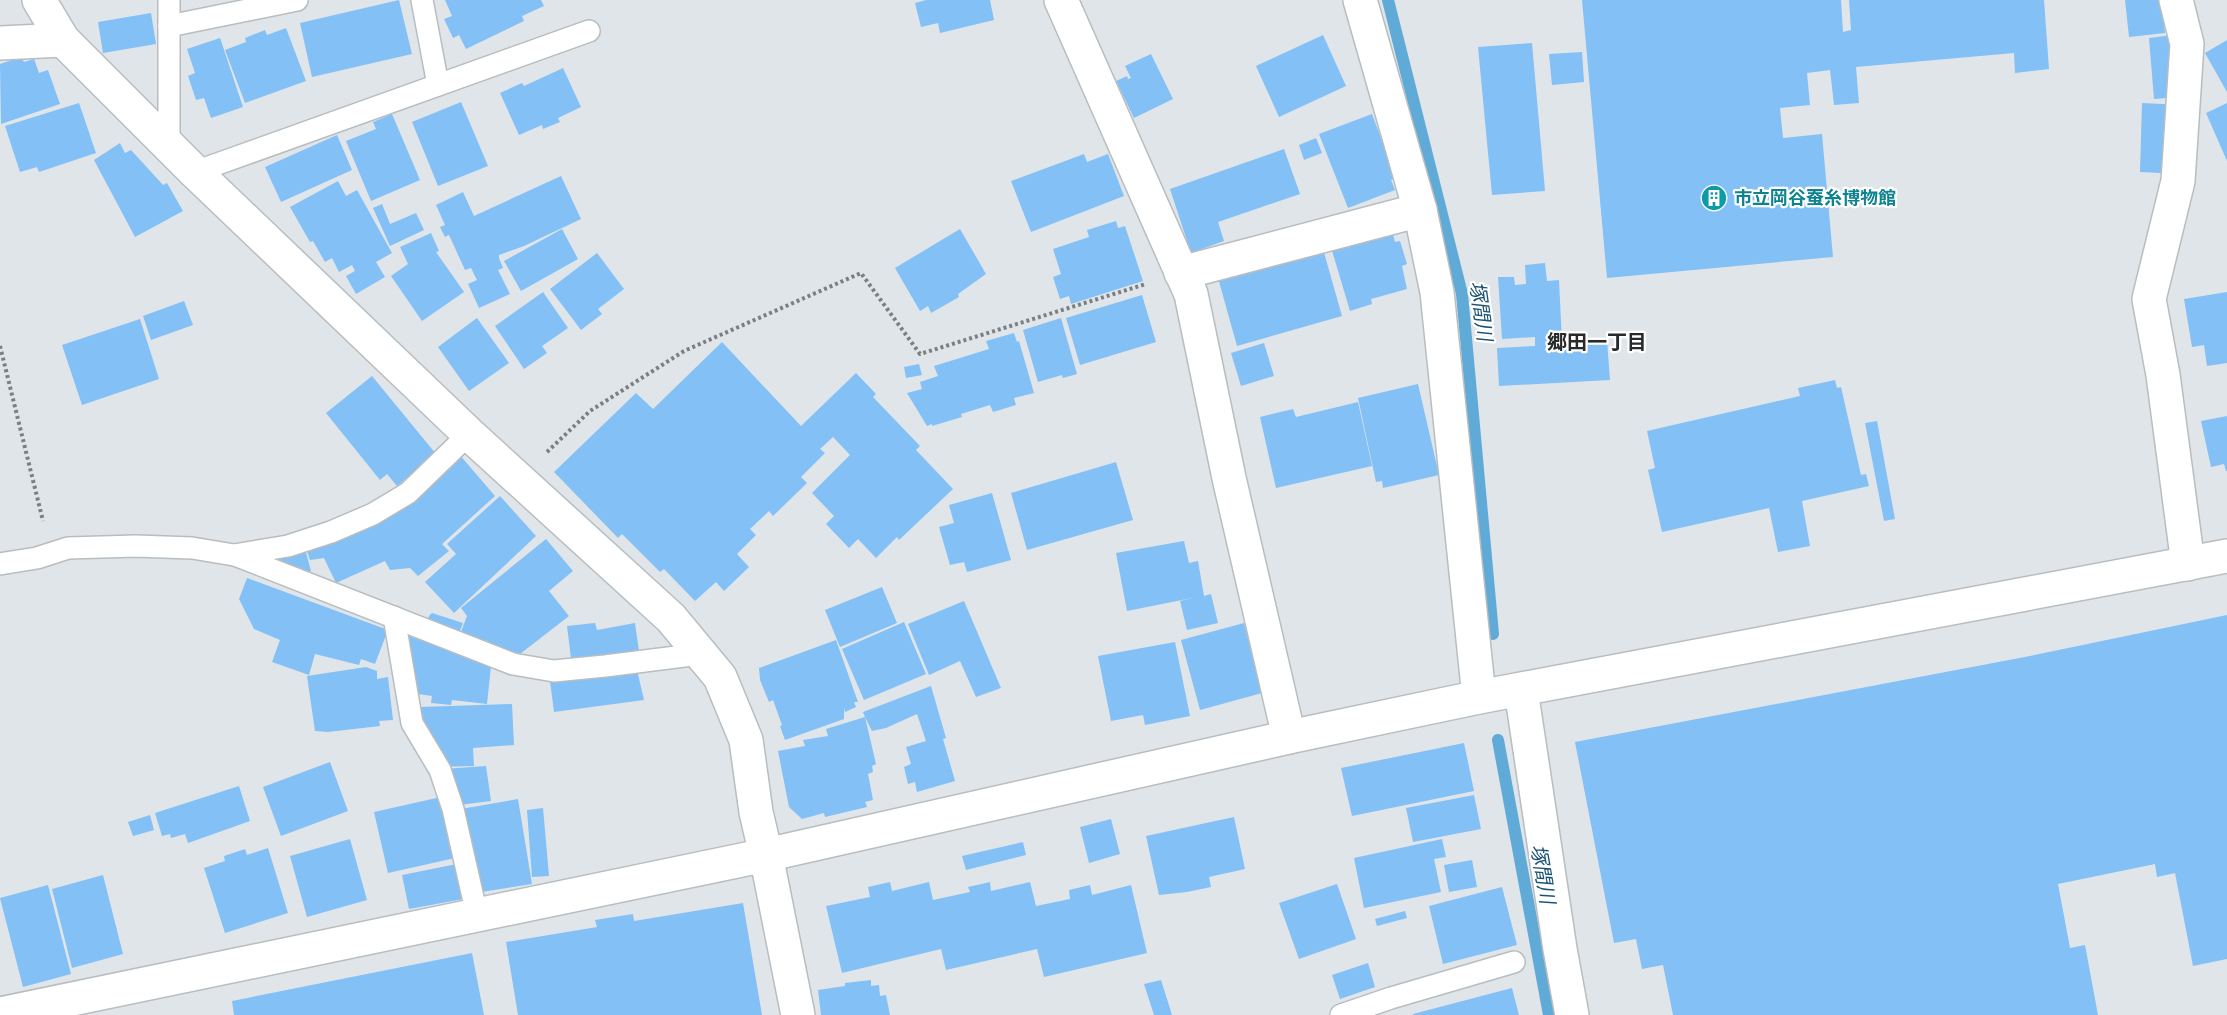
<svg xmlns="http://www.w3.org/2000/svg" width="2227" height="1015" font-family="Figtree,'Noto Sans JP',sans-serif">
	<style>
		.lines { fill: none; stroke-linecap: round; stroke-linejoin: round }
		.stream { stroke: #60aad8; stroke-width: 12 }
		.building { fill: #83c0f6 }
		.service-casing { stroke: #b8bdc0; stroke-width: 24 }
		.minor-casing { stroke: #b8bdc0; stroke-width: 36 }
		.tertiary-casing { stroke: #b8bdc0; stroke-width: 36 }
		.path { stroke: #7b7f81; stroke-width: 4; stroke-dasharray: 3 3; stroke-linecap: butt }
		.service { stroke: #fff; stroke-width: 21 }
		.minor { stroke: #fff; stroke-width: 33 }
		.tertiary { stroke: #fff; stroke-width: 33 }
		.labels { text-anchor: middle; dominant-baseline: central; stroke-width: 4.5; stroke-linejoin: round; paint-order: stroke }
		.culture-label { font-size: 18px; font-weight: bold; fill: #0d838f; stroke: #fff; text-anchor: start }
		.water-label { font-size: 20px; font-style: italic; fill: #1a5373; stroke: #fff }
		.neighbourhood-label { font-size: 20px; font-weight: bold; fill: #27292a; stroke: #fff }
	</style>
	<rect width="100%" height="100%" fill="#e0e5e9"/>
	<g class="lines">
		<!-- stream -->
		<g class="stream">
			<polyline points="1388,0 1462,294 1493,634"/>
			<polyline points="1498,740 1549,1015"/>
		</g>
	</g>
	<!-- building -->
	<g class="building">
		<polygon points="399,0 412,54 312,77 300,23"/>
		<polygon points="445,0 541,0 544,6 522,16 524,21 466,49 459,35 453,38 444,19 452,16"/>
		<polygon points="926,0 990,0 994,20 940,33 938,23 921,27 915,3"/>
		<polygon points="1582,0 1841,0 1843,32 1851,30 1849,0 2044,0 2049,69 2015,73 2014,53 1856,67 1859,103 1834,105 1830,70 1807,73 1810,105 1780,108 1783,138 1822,134 1833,257 1607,278"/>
		<polygon points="2125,0 2161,0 2165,33 2129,37"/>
		<polygon points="151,13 156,44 103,53 98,22"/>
		<polygon points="286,28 306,81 245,103 225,50 246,42 245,38 265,30 267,35"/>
		<polygon points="1323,35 1346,86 1279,117 1256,66"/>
		<polygon points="2173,35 2179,97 2154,99 2149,38"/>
		<polygon points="220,38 243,107 211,118 204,98 196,100 188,76 195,73 187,49"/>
		<polygon points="2227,40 2227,92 2205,53"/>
		<polygon points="1532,43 1545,191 1492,195 1478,47"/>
		<polygon points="1582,52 1584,82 1552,85 1549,54"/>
		<polygon points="1151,54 1173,99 1134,118 1116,81 1127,76 1128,79 1131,78 1125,66"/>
		<polygon points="21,57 24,62 34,59 39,73 48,70 60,104 1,124 0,64"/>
		<polygon points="563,68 581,107 558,118 560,122 543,129 542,125 519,135 500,93 522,83 524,86"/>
		<polygon points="461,102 488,166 438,186 412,122"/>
		<polygon points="79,103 96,153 39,172 37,167 20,172 5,126"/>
		<polygon points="2142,103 2183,105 2181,174 2140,172"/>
		<polygon points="2227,103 2227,161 2206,113"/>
		<polygon points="392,114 420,180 371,201 346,141 376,129 373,122"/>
		<polygon points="1372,114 1396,178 1391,180 1395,190 1348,208 1319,134"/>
		<polygon points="337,135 352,170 281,202 265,167"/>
		<polygon points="1316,138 1322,153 1304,160 1299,145"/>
		<polygon points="120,143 125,153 131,150 163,185 167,183 183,211 135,237 94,160"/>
		<polygon points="1284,149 1300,194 1218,222 1224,241 1191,253 1170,189"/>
		<polygon points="1084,154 1087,162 1108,154 1124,196 1031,232 1011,181"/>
		<polygon points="561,176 581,219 524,246 499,255 499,258 503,268 498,270 510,294 479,308 468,284 477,280 471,268 465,270 449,235 445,237 440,227 445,225 436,205 463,192 474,216"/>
		<polygon points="338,181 346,196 357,190 392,253 376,262 385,277 356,294 346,276 355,271 352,265 339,272 332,258 325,262 313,241 310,242 290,207"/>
		<polygon points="382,204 390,224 416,213 424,230 390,246 373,208"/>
		<polygon points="1116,221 1118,228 1125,226 1143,281 1071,304 1069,296 1060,299 1053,277 1061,274 1053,249 1089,237 1087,230"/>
		<polygon points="1391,227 1395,242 1400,241 1407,264 1402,266 1407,289 1371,299 1372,304 1350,311 1330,244"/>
		<polygon points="562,229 578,259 521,291 504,261"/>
		<polygon points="960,229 986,274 958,294 959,297 931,313 928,306 920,311 895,268"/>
		<polygon points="431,233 439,251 436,252 464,292 422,321 391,276 408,264 400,247"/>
		<polygon points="1323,249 1342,316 1237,346 1218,278"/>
		<polygon points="597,253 624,289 598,309 602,314 581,330 550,289"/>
		<polygon points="1545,263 1547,281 1559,280 1562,342 1607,340 1610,380 1499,386 1497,348 1535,346 1535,337 1502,339 1498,277 1514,277 1515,285 1526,284 1525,265"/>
		<polygon points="543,292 568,328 542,346 547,353 524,369 495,326"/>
		<polygon points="2227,292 2227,363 2207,366 2204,345 2192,347 2184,299"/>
		<polygon points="1142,295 1156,342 1080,365 1066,318"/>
		<polygon points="184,301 193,325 151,340 143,316"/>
		<polygon points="477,318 509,363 469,391 438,347"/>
		<polygon points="1061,318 1077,374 1063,378 1062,375 1038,382 1023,330"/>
		<polygon points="140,319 159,379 82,405 62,345"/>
		<polygon points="1014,333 1017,342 1019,341 1034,393 1014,398 1016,405 993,412 990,405 961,414 962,417 932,426 932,424 927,426 907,393 922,389 920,382 938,376 934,366 989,349 986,341"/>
		<polygon points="722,342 801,426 856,373 876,394 873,397 920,446 916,450 953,489 899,540 897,537 876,558 858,539 849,548 826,524 834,516 812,493 850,455 833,437 820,449 825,453 801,477 807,483 773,516 769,511 750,529 756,535 737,554 749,567 724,591 716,582 695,601 664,569 660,572 622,534 618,538 554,472 636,393 653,409"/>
		<polygon points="1264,343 1274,376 1241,386 1231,353"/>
		<polygon points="919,364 922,375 906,378 904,367"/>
		<polygon points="372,376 436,454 397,486 387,474 380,480 326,413"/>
		<polygon points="1835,380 1837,388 1841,387 1861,475 1866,474 1869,486 1802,501 1810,546 1778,552 1769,508 1662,532 1648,470 1655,468 1647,431 1800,396 1798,388"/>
		<polygon points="1418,384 1439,475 1383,488 1382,481 1376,482 1358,398"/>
		<polygon points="1358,402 1372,466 1276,488 1260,417 1293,409 1296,417"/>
		<polygon points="2227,416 2227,471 2226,471 2224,464 2211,467 2201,421"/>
		<polygon points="1877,421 1895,519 1884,521 1865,423"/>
		<polygon points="458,453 495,496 442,544 449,551 418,576 410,568 390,570 385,561 336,583 324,558 310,560 306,548"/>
		<polygon points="1116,462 1133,520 1027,550 1011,493"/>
		<polygon points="992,493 1011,560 967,572 964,562 950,565 939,527 954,523 949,505"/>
		<polygon points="500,496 536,536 454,613 425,582 456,554 447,544"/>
		<polygon points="546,539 573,571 549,591 569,616 511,661 503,659 486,640 482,651 457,642 467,616 461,608"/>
		<polygon points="1184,541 1189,563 1198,561 1204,596 1211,594 1218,623 1187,630 1180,601 1192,598 1127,611 1116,553"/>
		<polygon points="305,549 311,571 290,577 270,560"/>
		<polygon points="247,578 388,630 375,664 361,659 359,665 315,654 309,675 272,662 280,640 254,629 239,599"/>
		<polygon points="882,587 897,623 840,647 825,610"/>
		<polygon points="964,601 1001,688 976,697 960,661 929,675 908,624"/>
		<polygon points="432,613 463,623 456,641 424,629 429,616"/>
		<polygon points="2227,615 2227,959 2193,966 2175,873 2157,877 2155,864 2058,884 2070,948 2085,945 2098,1015 1673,1015 1663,965 1642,969 1636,939 1614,943 1575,742 2030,656"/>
		<polygon points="904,622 926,674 864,700 842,649"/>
		<polygon points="595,623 597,630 635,623 640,658 572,666 567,626"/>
		<polygon points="1244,623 1262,693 1200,710 1181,640"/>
		<polygon points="408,635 491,666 487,704 452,700 451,705 431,703 432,696 404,692"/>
		<polygon points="836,640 858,702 854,702 856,707 845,712 844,707 844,719 785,740 780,726 782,725 773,700 769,702 760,680 759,668"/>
		<polygon points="1175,642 1190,716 1145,725 1143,715 1111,721 1098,656"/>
		<polygon points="366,667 377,671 377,679 388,677 393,720 379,721 380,726 328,732 315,731 307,676"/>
		<polygon points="637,670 644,700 554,712 550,681"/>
		<polygon points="931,686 946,738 943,739 955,781 917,792 915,782 908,784 904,767 911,764 906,747 926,741 917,714 886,728 872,731 865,717 876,764 872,766 873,772 868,774 873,800 865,802 867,807 825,817 824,813 802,819 789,807 778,751 805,746 803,740 828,736 826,729 865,717 863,712"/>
		<polygon points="512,704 514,745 473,748 474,766 436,767 421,744 420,707"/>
		<polygon points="1464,743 1474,791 1352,816 1341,768"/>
		<polygon points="330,762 348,811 281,836 263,787"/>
		<polygon points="486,766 491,801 451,806 443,769"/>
		<polygon points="239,786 250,821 188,843 185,834 171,838 170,834 162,836 155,813"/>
		<polygon points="1474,795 1481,829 1413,842 1406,808"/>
		<polygon points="441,797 455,858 388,873 374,812"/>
		<polygon points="518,799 532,884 475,893 461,809"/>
		<polygon points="543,808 549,876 532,877 527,810"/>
		<polygon points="150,815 154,830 133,836 128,822"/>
		<polygon points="1234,817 1245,869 1209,877 1211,887 1187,892 1159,895 1146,836"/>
		<polygon points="1111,819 1120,854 1089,863 1080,827"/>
		<polygon points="350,839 367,900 307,917 290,856"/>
		<polygon points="1442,839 1446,857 1434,859 1441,892 1364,908 1354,858"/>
		<polygon points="1023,842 1026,855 966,870 962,856"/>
		<polygon points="268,848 288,913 225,933 204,868 225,861 224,856 245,849 247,855"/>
		<polygon points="1472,860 1477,887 1449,892 1444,865"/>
		<polygon points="462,863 469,898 409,909 402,875"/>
		<polygon points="103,875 123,954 72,968 52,889"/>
		<polygon points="890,882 892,891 929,882 933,900 970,892 968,887 990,882 991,891 1030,882 1036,906 1070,899 1069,890 1090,885 1092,895 1131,885 1147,953 1044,977 1037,949 946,970 941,949 842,973 826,906 870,897 868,887"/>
		<polygon points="1337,884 1356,939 1299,959 1279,903"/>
		<polygon points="48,885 71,974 23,987 0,898"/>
		<polygon points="1502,887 1517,945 1443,964 1429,906"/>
		<polygon points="743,903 762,1015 518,1015 506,942 597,927 595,920 633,914 634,921"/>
		<polygon points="1405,911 1407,918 1377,926 1375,919"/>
		<polygon points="472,953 484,1015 234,1015 232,1001"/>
		<polygon points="1368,963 1375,987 1340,999 1332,975"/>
		<polygon points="871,980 871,986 879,985 880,996 886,995 890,1015 821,1015 818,990 845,986 845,983"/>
		<polygon points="1161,980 1172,1015 1154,1015 1144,984"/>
		<polygon points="1512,988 1519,1015 1413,1015 1413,1014"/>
	</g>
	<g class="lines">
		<!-- service casing -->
		<g class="service-casing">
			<g id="service">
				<polyline points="169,0 169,146"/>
				<polyline points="422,0 438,85"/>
				<polyline points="169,26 297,0"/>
				<polyline points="195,172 589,31"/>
				<polyline points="235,555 513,664 554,671 605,666 700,654"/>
				<polyline points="0,564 37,558 68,548 136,546 192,548 234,555 288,546 331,532 373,514 408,493 469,434"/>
				<polyline points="394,617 412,723 440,770 453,809 477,915"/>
				<polyline points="1341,1015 1391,998 1514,962"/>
			</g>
		</g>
		<!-- minor casing -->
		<g class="minor-casing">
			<g id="minor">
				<polyline points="1061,0 1191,294 1229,478 1289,737"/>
				<polyline points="1360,0 1420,210 1437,292 1479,697"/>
				<polyline points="2176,0 2187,44 2178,181 2149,299 2163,375 2188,564"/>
				<polyline points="0,43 63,40"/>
				<polyline points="1181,273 1420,210"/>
				<polyline points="1521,690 1560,949 1572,1015"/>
				<polyline points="0,1014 766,855 798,1015"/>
			</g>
		</g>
		<!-- tertiary casing -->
		<g class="tertiary-casing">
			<polyline id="tertiary" points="39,0 63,40 195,172 469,434 671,618 720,677 746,740 756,812 766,855 1289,737 1479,697 2227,556"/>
		</g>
		<!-- path -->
		<g class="path">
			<polyline points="0,346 43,521"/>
			<polyline points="547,452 590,411 684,351 861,273 920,354 1146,284"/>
		</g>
		<!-- service -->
		<use href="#service" class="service"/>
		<!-- minor -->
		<use href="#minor" class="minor"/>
		<!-- tertiary -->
		<use href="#tertiary" class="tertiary"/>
	</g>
	<!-- icons -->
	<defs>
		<g id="building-disc" transform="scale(1.35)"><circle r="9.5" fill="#0f9aa8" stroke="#fff"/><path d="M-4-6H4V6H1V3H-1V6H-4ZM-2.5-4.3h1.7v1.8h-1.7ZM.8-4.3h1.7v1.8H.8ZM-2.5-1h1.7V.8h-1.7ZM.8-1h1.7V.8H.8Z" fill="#fff"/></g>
	</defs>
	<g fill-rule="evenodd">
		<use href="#building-disc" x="1714" y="198"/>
	</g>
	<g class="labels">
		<!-- culture labels -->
		<g class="culture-label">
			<text x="1734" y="198">市立岡谷蚕糸博物館</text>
		</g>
		<!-- water labels -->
		<g class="water-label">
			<text transform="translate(1481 311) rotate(82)">塚間川</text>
			<text transform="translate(1543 874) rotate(80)">塚間川</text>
		</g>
		<!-- neighbourhood labels -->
		<g class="neighbourhood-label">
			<text x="1597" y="342">郷田一丁目</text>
		</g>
	</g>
</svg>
